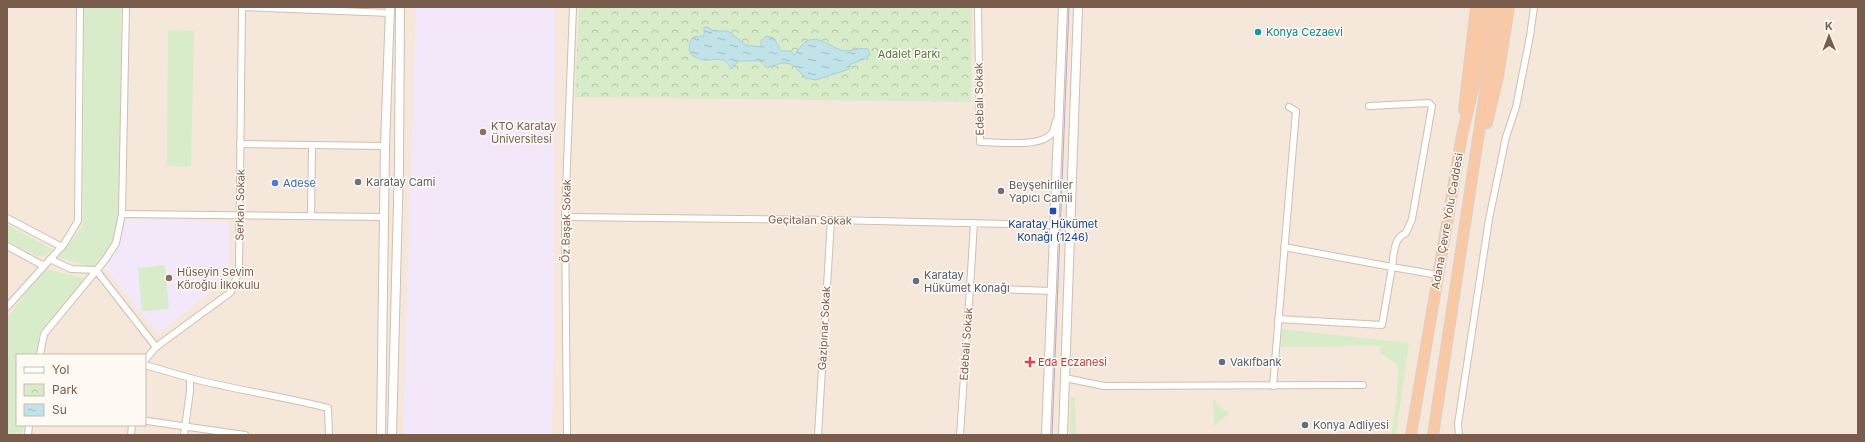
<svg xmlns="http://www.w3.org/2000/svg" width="1865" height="442" font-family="Inter,sans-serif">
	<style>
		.residential { fill: #f5e8da; fill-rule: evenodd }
		.education { fill: #f3e8fa }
		.grass { fill: #d8ecc9 }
		.park { fill: url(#park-crowns) }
		.water { fill: url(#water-ripples); stroke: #a5d3da }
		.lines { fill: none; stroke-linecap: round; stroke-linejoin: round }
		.minor-casing { stroke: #d1beb0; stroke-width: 8 }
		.tertiary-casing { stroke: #d1beb0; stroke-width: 10 }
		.trunk-casing { stroke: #dad1cd; stroke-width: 12 }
		.minor { stroke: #fff; stroke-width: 6 }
		.tertiary { stroke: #fff; stroke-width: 8 }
		.trunk { stroke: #f9c8a4; stroke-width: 10 }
		.tram { stroke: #b9a8c9; stroke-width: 1 }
		.culture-dot { fill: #0f9aa8; stroke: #fffaf3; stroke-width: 1.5 }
		.education-dot { fill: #8d6e63; stroke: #fffaf3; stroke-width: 1.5 }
		.worship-dot { fill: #6b7280; stroke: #fffaf3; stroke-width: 1.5 }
		.shop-dot { fill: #3f7fe0; stroke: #fffaf3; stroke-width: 1.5 }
		.transit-dot { fill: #1a4fb4; stroke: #fffaf3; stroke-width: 1.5 }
		.service-dot { fill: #5c6f8a; stroke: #fffaf3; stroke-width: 1.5 }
		.health-dot { fill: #e0444e; stroke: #fffaf3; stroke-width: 1.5 }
		.labels { text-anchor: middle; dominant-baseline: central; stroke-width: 3; stroke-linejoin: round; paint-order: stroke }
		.culture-label { font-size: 11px; fill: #0d838f; stroke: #fffaf3; text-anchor: start }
		.park-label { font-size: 11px; fill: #537a41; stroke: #fffaf3 }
		.street-label { font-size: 11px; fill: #7a5c4d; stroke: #fffaf3 }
		.education-label { font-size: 11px; fill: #785e54; stroke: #fffaf3; text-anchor: start }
		.worship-label { font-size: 11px; fill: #5b616d; stroke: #fffaf3; text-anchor: start }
		.shop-label { font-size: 11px; fill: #366cbe; stroke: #fffaf3; text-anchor: start }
		.transit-label { font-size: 11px; fill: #164399; stroke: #fffaf3 }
		.service-label { font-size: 11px; fill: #4e5e75; stroke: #fffaf3; text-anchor: start }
		.health-label { font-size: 11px; fill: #be3a42; stroke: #fffaf3; text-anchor: start }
	</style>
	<defs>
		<pattern id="park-crowns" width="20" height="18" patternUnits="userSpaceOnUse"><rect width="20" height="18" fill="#d8ecc9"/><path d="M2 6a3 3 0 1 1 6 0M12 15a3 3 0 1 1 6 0" fill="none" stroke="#b4c2a5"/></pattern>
		<pattern id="water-ripples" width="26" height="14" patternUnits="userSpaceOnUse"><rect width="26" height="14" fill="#bfe3e8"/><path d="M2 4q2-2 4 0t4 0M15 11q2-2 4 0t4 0" fill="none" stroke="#a0bbbe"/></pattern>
	</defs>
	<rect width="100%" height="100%" fill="#fdf6ec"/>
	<!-- residential -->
	<path class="residential" d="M7,7H1858V435H7ZM17,355H145V425H17Z"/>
	<!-- education -->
	<g class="education">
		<polygon points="416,7 555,7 554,281 552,435 403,435"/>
		<polygon points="124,219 229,221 229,265 225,277 217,287 158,334 103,265 117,250 124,230"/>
	</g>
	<!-- grass -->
	<g class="grass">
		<path d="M84,7H121L120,220C116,242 110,251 95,268L58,257L79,231L83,225Z"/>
		<polygon points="168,30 194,31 191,167 167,166"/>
		<path d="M7,225L52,249C48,254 44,257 37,256L7,241Z"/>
		<polygon points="165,265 169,309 142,311 138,268"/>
		<polygon points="47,269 86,279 39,336 36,355 17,355 17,425 24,425 22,435 7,435 7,318 29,289"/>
		<polygon points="1282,329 1409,343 1396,435 1391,435 1397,394 1398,365 1381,354 1380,346 1281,347"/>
		<polygon points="1071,397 1075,397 1076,435 1070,435"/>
		<polygon points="1213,398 1221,408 1230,413 1214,426"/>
	</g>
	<!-- park -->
	<polygon class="park" points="579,7 972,7 971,102 575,97"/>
	<!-- water -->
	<path class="water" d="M704,27L710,28L713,31H728L746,45L761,47V41L766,36L774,38L781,51H791L794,55C798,51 802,43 807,41C819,34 833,50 846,51C854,51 860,47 868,49L870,55L865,59L851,64L849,69L816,80L805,78C792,61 787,60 767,68L760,61H739L731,69C723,54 716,61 703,60C698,59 695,57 691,54C688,48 689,43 693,37L704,36Z"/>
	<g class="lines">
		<!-- minor casing -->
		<g class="minor-casing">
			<g id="minor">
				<polyline points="242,7 390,13"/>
				<path d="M978,7L980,142C997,142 1042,148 1052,133C1054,130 1055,124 1056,121"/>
				<path d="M1369,106L1429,103L1432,106L1412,219L1406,233C1393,238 1394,255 1392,267L1438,275"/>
				<polyline points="240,144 385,146"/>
				<polyline points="122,214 385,217"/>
				<polyline points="311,216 312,145"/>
				<polyline points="565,217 831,220 1055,225"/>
				<polyline points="7,218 62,247"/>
				<polyline points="7,246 44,266"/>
				<polyline points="50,259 71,269 96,270 156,347"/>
				<polyline points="970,288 974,223"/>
				<polyline points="7,307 64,244 78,221 80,7"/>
				<polyline points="1278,319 1382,325 1392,267 1284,247"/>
				<polyline points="40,355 44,334 105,260 116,243 122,214 126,7"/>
				<polyline points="145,360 156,347 231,292 239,271 242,7"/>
				<polyline points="145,365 190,378 190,391 184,435"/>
				<path d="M190,378C235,390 282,396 328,408L329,435"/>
				<polyline points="1065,378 1104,386 1363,385"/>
				<polyline points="1273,386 1296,111 1289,107"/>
				<polyline points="147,421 245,435"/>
				<polyline points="28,435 29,425"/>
				<polyline points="131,435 132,425"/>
				<polyline points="567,435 565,217 573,7"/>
				<polyline points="818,435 831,220"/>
				<polyline points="960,435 970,288 1053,291"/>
				<polyline points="1459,435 1458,424 1489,219 1506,137 1516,107 1530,36 1534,7"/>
			</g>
		</g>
		<!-- tertiary casing -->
		<g class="tertiary-casing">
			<g id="tertiary">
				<polyline points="381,435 385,146 390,7"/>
				<polyline points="392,435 399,165 400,7"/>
				<polyline points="1046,435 1063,7"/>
				<polyline points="1063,435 1078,7"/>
			</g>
		</g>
		<!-- trunk casing -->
		<g class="trunk-casing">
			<g id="trunk">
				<polyline points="1464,110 1476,7"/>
				<polyline points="1487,123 1498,77 1509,7"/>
				<polyline points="1411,435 1462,135 1476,77 1487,7"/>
				<polyline points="1433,435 1498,7"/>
			</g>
		</g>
		<!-- minor -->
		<use href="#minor" class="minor"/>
		<!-- tertiary -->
		<use href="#tertiary" class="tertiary"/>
		<!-- trunk -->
		<use href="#trunk" class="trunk"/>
		<!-- tram -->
		<polyline class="tram" points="1052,435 1069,7"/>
	</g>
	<!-- markers -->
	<circle class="culture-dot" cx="1258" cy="32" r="4"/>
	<g class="education-dot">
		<circle cx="483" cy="132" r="4"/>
		<circle cx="169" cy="278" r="4"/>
	</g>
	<g class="worship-dot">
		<circle cx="358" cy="182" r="4"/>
		<circle cx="1001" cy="191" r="4"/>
	</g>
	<circle class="shop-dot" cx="275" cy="183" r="4"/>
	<rect class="transit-dot" x="1049" y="207" width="8" height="8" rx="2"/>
	<g class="service-dot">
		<circle cx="916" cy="281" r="4"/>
		<circle cx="1222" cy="362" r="4"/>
		<circle cx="1305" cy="425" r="4"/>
	</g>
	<path class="health-dot" d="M1028 356h4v4h4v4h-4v4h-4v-4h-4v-4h4z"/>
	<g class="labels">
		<!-- culture labels -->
		<g class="culture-label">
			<text x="1266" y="32">Konya Cezaevi</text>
		</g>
		<!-- park labels -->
		<g class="park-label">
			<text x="909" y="54">Adalet Parkı</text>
		</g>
		<!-- street labels -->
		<g class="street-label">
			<text transform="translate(979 99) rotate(-91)">Edebalı Sokak</text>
			<text transform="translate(240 205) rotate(-89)">Serkan Sokak</text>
			<text transform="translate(810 220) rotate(1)">Geçitalan Sokak</text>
			<text transform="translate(566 221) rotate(-89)">Öz Başak Sokak</text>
			<text transform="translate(1447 221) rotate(-80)">Adana Çevre Yolu Caddesi</text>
			<text transform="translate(824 328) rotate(-87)">Gazipınar Sokak</text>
			<text transform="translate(966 344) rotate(-86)">Edebali Sokak</text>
		</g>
		<!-- education labels -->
		<g class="education-label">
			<text x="491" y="126">KTO Karatay<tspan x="491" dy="13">Üniversitesi</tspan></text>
			<text x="177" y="272">Hüseyin Sevim<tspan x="177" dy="13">Köroğlu İlkokulu</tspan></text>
		</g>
		<!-- worship labels -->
		<g class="worship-label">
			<text x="366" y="182">Karatay Cami</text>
			<text x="1009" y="185">Beyşehirliler<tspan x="1009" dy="13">Yapıcı Camii</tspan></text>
		</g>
		<!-- shop labels -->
		<g class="shop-label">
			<text x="283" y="183">Adese</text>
		</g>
		<!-- transit labels -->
		<g class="transit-label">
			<text x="1053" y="224">Karatay Hükümet<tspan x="1053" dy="13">Konağı (1246)</tspan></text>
		</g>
		<!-- service labels -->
		<g class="service-label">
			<text x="924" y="275">Karatay<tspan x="924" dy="13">Hükümet Konağı</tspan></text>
			<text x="1230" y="362">Vakıfbank</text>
			<text x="1313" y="425">Konya Adliyesi</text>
		</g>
		<!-- health labels -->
		<g class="health-label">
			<text x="1038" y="362">Eda Eczanesi</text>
		</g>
	</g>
	<!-- border -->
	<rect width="1865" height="442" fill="none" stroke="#7a5c4d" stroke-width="16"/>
	<!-- legend -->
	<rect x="16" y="354" width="130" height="72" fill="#fffaf3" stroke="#cabbb1"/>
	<rect x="24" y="367" width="20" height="6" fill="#ffffff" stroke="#cabbb1"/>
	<text x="52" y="374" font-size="12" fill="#7a5c4d">Yol</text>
	<rect x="24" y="384" width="20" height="12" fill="url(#park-crowns)" stroke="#cabbb1"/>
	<text x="52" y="394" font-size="12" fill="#7a5c4d">Park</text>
	<rect x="24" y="404" width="20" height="12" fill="url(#water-ripples)" stroke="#cabbb1"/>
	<text x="52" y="414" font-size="12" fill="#7a5c4d">Su</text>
	<!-- north arrow -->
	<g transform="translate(1829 36) rotate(359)" stroke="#fffaf3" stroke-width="3" paint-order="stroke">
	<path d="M0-3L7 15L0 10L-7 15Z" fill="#7a5c4d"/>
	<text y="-6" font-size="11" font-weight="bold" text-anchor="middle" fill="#7a5c4d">K</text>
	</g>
</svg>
